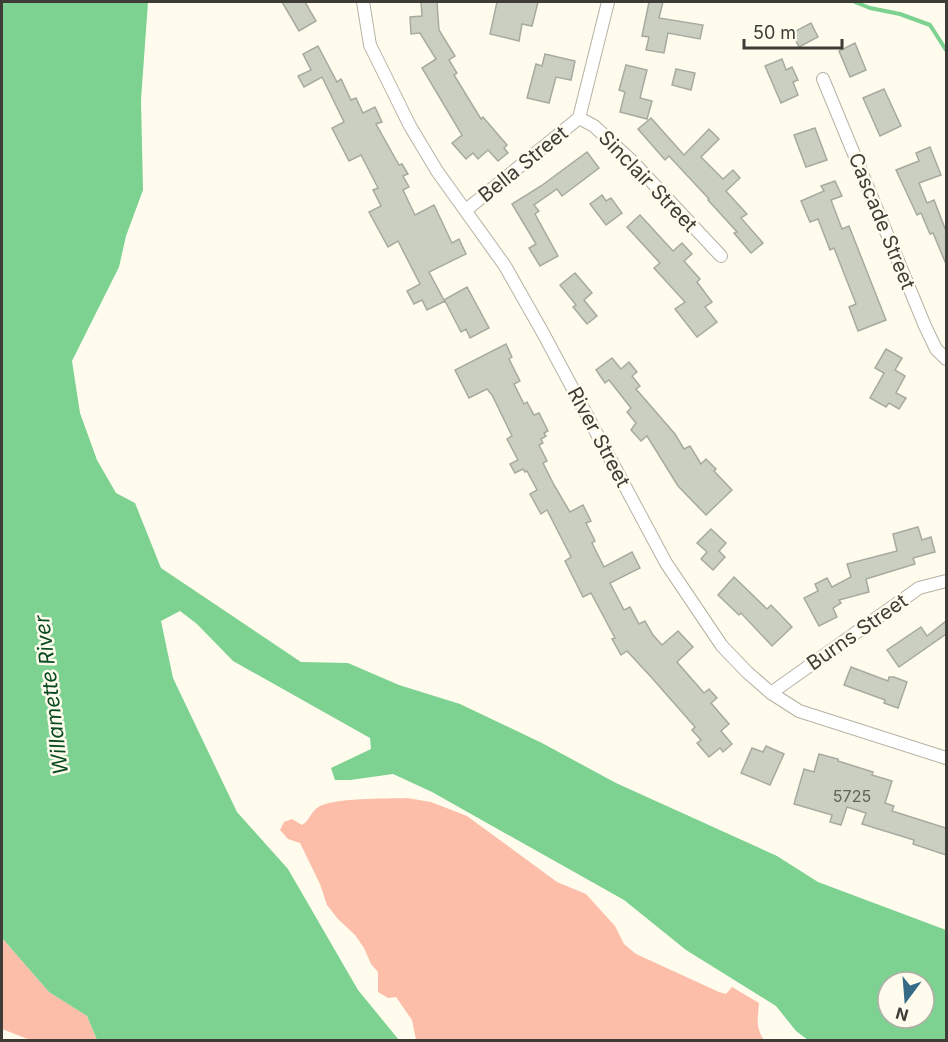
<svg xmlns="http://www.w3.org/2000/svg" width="948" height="1042" font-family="Inter,sans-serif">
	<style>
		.green { fill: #fcbea9 }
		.water { fill: #7dd191; fill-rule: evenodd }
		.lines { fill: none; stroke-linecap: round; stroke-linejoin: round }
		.stream { stroke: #7dd191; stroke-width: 4 }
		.building { fill: #cacfc2; stroke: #a7ab9f; stroke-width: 1.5 }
		.minor-casing { stroke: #b5b1a5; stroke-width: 14 }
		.minor { stroke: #fff; stroke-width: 12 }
		.labels { text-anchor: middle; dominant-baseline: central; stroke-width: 5; stroke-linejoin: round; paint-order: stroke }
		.number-label { font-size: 16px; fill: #60615a }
		.street-label { font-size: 20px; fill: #3d3c37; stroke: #fffcee }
		.water-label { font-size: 21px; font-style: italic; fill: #0b4b23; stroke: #fffcee }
	</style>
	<rect width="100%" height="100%" fill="#fffcee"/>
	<!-- green -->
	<g class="green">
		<path d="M407,798L431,802L467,816L557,882L586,894L615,926L624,944L636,954L719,992L726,994L732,987L759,1003C758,1018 755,1027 764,1040H416L412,1020L396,997L388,998L378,992V972L371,964L364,948L355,935L338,919L327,905L320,884L300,843L288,839L280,830L284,822L292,819L302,825C309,821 311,812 317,808C331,797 388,799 407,798Z"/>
		<polygon points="2,938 49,992 87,1016 97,1040 30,1040 2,1029"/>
	</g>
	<!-- water -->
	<path class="water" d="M2,2H148L141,100L143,190L126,236L119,267L72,361L80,413L97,460L116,493L135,503L161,568L301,662L348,663L399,685L460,704L542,743L616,783L777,856L818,882L946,930V1040H808L796,1031L776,1006L686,950L624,900L432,792L393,774L350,780H335L331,768L371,749L370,738L233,661L197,624L180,611L161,621L173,678L237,812L288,869L358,990L399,1040H97L87,1016L49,992L2,938ZM888,982H924V1018H888Z"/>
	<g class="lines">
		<!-- stream -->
		<polyline class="stream" points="855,2 870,8 900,14 930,25 946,50"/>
	</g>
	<!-- building -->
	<g class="building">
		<polygon points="282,2 305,2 316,21 299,31"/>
		<polygon points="421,2 437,2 439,30 455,56 449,60 457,73 454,75 481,119 483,117 507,145 504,148 508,153 498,161 488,150 478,159 473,153 466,159 452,143 462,135 422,68 436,59 420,33 411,34 410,17 422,16"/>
		<polygon points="497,2 538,2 532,26 522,24 519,41 490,34"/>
		<polygon points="649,2 663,2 659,18 703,25 700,39 668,33 664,53 646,50 649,37 642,36"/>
		<polygon points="811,23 818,37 799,47 792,33"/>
		<polygon points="855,43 866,70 850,77 839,51"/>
		<polygon points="318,46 337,82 341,79 351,100 356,98 363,113 375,107 382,122 376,124 399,165 402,164 408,174 403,176 409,187 403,190 415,215 434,205 452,243 459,239 466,254 429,272 444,300 467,287 489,328 470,338 466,329 461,332 445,301 427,310 422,300 414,304 407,291 420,284 398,241 388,247 369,212 381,206 373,190 378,188 361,155 349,161 332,128 344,122 322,77 304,87 298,76 311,70 303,54"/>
		<polygon points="545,54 575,61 571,80 556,77 549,103 527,98 536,64 542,66"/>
		<polygon points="782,59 786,70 792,67 798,80 793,82 798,95 781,103 765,66"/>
		<polygon points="626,65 647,70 640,98 652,101 647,119 620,112 625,92 619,90"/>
		<polygon points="676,69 695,73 691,90 672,85"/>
		<polygon points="884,89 901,126 880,136 863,98"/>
		<polygon points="651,118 684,155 709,129 719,139 701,157 723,179 733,170 740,178 726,191 747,214 741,218 763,243 751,253 734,233 737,232 708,200 709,199 669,156 665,160 638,129"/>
		<polygon points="815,128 827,160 806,167 794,135"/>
		<polygon points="930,147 941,175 919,183 927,203 934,200 946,231 946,264 933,233 930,234 921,213 917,215 896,170 919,161 916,153"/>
		<polygon points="587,152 599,168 562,196 557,189 534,205 539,211 535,214 558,256 540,266 529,248 536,244 512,204 541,186"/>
		<polygon points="835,181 842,196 831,200 842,229 849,226 886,320 858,331 849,307 856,304 834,248 830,250 818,219 810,222 801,201 824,191 821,186"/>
		<polygon points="602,195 606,201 611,198 622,213 606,225 590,204"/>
		<polygon points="640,215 673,251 682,243 692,254 684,261 700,279 697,282 712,302 705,307 717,322 697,337 675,309 685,302 654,268 660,263 627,227"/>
		<polygon points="575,273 592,293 584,300 597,316 587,324 573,307 576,305 560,285"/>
		<polygon points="506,344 512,357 509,359 520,381 514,384 524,404 527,402 534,415 539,413 548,431 544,433 546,436 541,439 543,443 539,445 547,461 543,463 554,485 570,512 583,505 591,521 586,523 595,541 592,543 604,567 632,552 640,568 610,583 624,610 630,607 639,624 645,621 653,635 662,645 678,631 693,647 677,662 704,693 709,689 717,698 711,703 729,724 721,731 732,744 723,752 720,748 709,757 697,743 701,740 692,730 695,727 652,678 627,651 621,655 612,639 615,638 591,593 583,597 565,561 571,557 547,510 541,514 530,494 537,490 527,471 525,472 523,469 515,473 510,464 518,460 507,439 512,436 492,395 487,389 469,398 455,370"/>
		<polygon points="886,349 902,358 895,370 905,376 896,393 906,398 899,409 889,403 886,407 870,398 884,373 875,368"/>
		<polygon points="612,358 621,369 629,362 637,372 632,376 640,386 636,389 675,434 684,449 690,446 701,464 706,459 716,469 714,471 732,490 706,515 678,486 647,436 641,441 631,430 636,423 627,412 631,408 609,380 605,383 596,370"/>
		<polygon points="918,527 922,540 931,537 935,552 913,558 915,564 866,579 869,592 839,600 841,603 833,608 837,617 819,626 804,598 818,591 815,584 827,578 832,587 851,577 847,564 897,551 893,534"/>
		<polygon points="711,529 726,543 719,551 725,557 713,570 701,559 707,552 697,543"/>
		<polygon points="734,577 767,609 771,605 792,627 772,646 741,613 739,615 718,595"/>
		<polygon points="946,621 946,634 899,667 887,650 921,627 927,636"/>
		<polygon points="851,667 888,681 889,677 894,677 907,682 898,708 884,703 885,700 844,685"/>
		<polygon points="766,746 784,754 770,785 741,773 752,748 763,752"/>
		<polygon points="819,754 838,759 838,761 873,772 872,775 892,781 885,803 894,806 892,811 946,828 946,855 913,844 914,840 862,824 866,813 847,807 841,825 830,822 832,815 794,804 804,769 814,772"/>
	</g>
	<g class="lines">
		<!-- minor casing -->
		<g class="minor-casing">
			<g id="minor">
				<polyline points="363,2 370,45 410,126 437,171 505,266 543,333 666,563 722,646 747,672 771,693 799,711 946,758"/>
				<polyline points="823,79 925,326 936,349 946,359"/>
				<polyline points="579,118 594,126 634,163 721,256"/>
				<polyline points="579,118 608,2"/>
				<polyline points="466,210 579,118"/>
				<polyline points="771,693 919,588 946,581"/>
			</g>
		</g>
		<!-- minor -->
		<use href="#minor" class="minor"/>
	</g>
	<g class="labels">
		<!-- number labels -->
		<g class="number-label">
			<text x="852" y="796">5725</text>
		</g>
		<!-- street labels -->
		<g class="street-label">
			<text transform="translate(523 164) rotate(-39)">Bella Street</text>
			<text transform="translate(648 181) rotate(46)">Sinclair Street</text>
			<text transform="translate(882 221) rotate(68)">Cascade Street</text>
			<text transform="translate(599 437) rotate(62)">River Street</text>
			<text transform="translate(857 632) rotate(-35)">Burns Street</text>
		</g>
		<!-- water labels -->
		<g class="water-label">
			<text transform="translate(51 695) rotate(-97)">Willamette River</text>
		</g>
	</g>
	<!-- border -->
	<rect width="948" height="1042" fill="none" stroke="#3d3c37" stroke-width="6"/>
	<!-- north arrow -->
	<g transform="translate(906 1000) rotate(196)"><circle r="28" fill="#fffcee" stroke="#b1afa5" stroke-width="1.5"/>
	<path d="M0-4.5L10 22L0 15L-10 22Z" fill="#366b87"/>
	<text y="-9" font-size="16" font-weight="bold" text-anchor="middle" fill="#3d3c37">N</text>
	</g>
	<!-- scale -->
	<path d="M744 39v9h98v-9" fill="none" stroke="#3d3c37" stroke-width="3"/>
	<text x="753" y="39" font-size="18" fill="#3d3c37" stroke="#fffcee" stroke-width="4.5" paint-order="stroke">50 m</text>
</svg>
